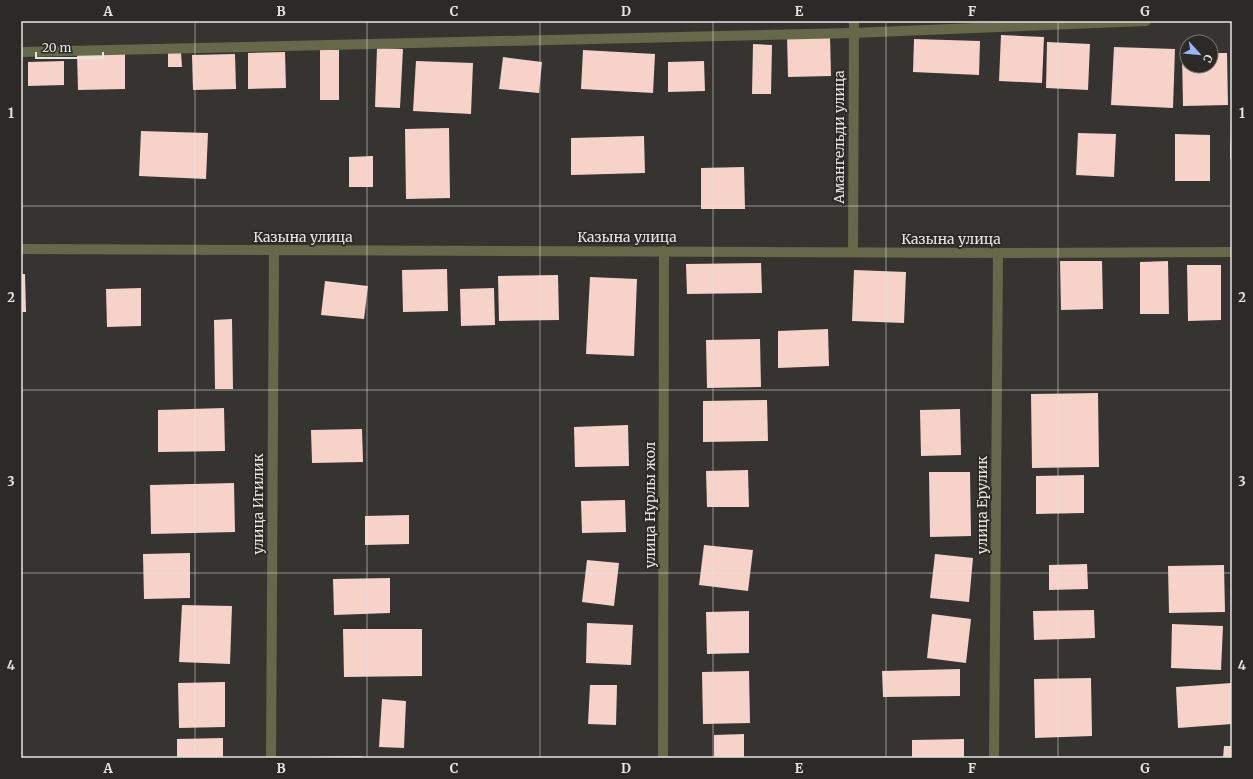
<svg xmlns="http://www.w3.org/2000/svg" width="1253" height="779" font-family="Merriweather,serif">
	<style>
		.building { fill: #f6d2c9 }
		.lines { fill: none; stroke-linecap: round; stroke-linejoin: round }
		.minor { stroke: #656949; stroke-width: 10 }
		.grid { fill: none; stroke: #e5e5e2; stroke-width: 1; stroke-opacity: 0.55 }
		.labels { text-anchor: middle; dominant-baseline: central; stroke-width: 4; stroke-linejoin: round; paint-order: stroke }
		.street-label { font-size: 14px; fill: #e5e5e2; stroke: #2b2a26 }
		.neatline { fill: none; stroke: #e5e5e2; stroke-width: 1.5 }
		.grid-label { font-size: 13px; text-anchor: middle; font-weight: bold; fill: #e5e5e2 }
	</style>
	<rect width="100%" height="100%" fill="#353430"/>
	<!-- building -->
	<g class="building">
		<polygon points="830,35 831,76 788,77 787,36"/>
		<polygon points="1001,35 1044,37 1042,83 999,81"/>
		<polygon points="914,39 980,41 979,75 913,72"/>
		<polygon points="1047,42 1090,44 1088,90 1046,88"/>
		<polygon points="753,44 772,45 771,94 752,94"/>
		<polygon points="1114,47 1175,49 1173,108 1111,105"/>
		<polygon points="377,48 403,49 400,108 375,107"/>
		<rect x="320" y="50" width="19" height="50"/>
		<polygon points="583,50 655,54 653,93 581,89"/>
		<polygon points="168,52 181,52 182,67 168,67"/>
		<polygon points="285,52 286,88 248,89 248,53"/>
		<polygon points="125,53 125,89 78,90 77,54"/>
		<polygon points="1211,53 1227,53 1228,105 1183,106 1182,54 1187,54 1187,66 1211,66"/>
		<polygon points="235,54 236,89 193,90 192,55"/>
		<polygon points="503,57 542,62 539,93 499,89"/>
		<polygon points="64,61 64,85 28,86 28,62"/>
		<polygon points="416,61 473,63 471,114 413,111"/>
		<polygon points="704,61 705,91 668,92 668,62"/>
		<polygon points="1231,121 1232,121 1232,158 1230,158"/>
		<polygon points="449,128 450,198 406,199 405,129"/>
		<polygon points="141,131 208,133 206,179 139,176"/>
		<polygon points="1078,133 1116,134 1114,177 1076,175"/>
		<polygon points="1175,134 1210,135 1210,181 1175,181"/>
		<polygon points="644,136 645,173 571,175 571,138"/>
		<polygon points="373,156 373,187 349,187 349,157"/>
		<polygon points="744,167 745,209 701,209 701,168"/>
		<polygon points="1060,261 1102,261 1103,309 1061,310"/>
		<polygon points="1168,261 1169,314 1140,314 1140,262"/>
		<polygon points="761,263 762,293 687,294 686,264"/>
		<polygon points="1187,265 1221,265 1221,320 1188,321"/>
		<polygon points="447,269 448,311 403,312 402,270"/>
		<polygon points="854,270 906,272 904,323 852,321"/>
		<polygon points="21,274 25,274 26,312 21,312"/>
		<polygon points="558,275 559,320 499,321 498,276"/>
		<polygon points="590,277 637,279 634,356 586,354"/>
		<polygon points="325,281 368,286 364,319 321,315"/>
		<polygon points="141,288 141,326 107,327 106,289"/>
		<polygon points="494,288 495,325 461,326 460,289"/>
		<polygon points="232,319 233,389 215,389 214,320"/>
		<polygon points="828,329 829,366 778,368 778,331"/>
		<polygon points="760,339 761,387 707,388 706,340"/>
		<polygon points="1098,393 1099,467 1032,468 1031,394"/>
		<polygon points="767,400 768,441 703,442 703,401"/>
		<polygon points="224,408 225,451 158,452 158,410"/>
		<polygon points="960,409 961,455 921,456 920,410"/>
		<polygon points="628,425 629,466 575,467 574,427"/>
		<polygon points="362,429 363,462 312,463 311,430"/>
		<polygon points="748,470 749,507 707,507 706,471"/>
		<polygon points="929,472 970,472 971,536 930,537"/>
		<polygon points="1084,475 1084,513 1036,514 1036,476"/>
		<polygon points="234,483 235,532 151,534 150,485"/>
		<polygon points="625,500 626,532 582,533 581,501"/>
		<polygon points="409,515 409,544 365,545 365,516"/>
		<polygon points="704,545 753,550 748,591 699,585"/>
		<polygon points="190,553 190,598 144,599 143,554"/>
		<polygon points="935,554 973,558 969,602 930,598"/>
		<polygon points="587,560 619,563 614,606 582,602"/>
		<polygon points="1087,564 1088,589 1049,590 1049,565"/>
		<polygon points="1224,565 1225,612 1169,613 1168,566"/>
		<polygon points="390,578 390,613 334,615 333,579"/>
		<polygon points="182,605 232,606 230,664 179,662"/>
		<polygon points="1094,610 1095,638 1034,640 1033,611"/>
		<polygon points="749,611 749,653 707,654 706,612"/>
		<polygon points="932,614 971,619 966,663 927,658"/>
		<polygon points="587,623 633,625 631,665 586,663"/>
		<polygon points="1172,624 1223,626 1221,670 1171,668"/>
		<polygon points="343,629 422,629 422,676 344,677"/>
		<polygon points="960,669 960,696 883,697 882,671"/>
		<polygon points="749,671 750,723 703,724 702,672"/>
		<polygon points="1091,678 1092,736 1035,738 1034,679"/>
		<polygon points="225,682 225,727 179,728 178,683"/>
		<polygon points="1232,683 1232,724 1178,728 1176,687"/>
		<polygon points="590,685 617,685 616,725 588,724"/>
		<polygon points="382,699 406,701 404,748 379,747"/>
		<polygon points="744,734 744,758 714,758 714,735"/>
		<polygon points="223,738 223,758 177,758 177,739"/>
		<polygon points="964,739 964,758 912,758 912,740"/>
		<polygon points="1224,746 1232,746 1232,758 1223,758"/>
		<polygon points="362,756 362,758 305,758 305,757"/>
	</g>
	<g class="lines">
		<!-- minor -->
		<g class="minor">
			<polyline points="21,52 853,33 1146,21"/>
			<polyline points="21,249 998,253 1232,252"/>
			<polyline points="853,252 854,21"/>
			<polyline points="271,758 274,251"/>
			<polyline points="663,758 664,251"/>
			<polyline points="994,758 998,253"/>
		</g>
	</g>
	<!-- grid -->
	<path class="grid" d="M195,21V758M367,21V758M540,21V758M713,21V758M886,21V758M1058,21V758M21,206H1232M21,390H1232M21,573H1232"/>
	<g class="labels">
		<!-- street labels -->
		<g class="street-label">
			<text transform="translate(839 137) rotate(-90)">Амангельди улица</text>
			<text x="303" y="237">Казына улица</text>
			<text x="627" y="237">Казына улица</text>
			<text x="951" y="239">Казына улица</text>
			<text transform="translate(258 504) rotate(-90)">улица Игилик</text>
			<text transform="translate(650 505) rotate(-90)">улица Нурлы жол</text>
			<text transform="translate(982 505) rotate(-90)">улица Ерулик</text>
		</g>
	</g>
	<!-- border -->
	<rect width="1253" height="779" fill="none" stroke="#2b2a26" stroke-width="44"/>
	<!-- north arrow -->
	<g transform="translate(1199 54) rotate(117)"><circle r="19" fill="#2b2a26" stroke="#757571"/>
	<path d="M0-3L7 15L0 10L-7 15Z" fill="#99b5fd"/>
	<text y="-6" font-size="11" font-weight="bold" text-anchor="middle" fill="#e5e5e2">С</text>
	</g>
	<!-- scale -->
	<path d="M36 52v6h67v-6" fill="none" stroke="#e5e5e2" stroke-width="2"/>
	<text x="42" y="52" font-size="12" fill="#e5e5e2" stroke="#2b2a26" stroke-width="3" paint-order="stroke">20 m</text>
	<rect x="22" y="22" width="1209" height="735" class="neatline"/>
	<g class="grid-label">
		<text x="108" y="16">A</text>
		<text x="281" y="16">B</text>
		<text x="454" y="16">C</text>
		<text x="626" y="16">D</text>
		<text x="799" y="16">E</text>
		<text x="972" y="16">F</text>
		<text x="1145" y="16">G</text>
		<text x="11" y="118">1</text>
		<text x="1242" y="118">1</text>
		<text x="11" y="302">2</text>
		<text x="1242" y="302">2</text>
		<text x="11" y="486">3</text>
		<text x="1242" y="486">3</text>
		<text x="11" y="670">4</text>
		<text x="1242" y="670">4</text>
		<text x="108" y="773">A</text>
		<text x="281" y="773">B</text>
		<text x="454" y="773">C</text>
		<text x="626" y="773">D</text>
		<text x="799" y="773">E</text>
		<text x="972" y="773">F</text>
		<text x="1145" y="773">G</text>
	</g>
</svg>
